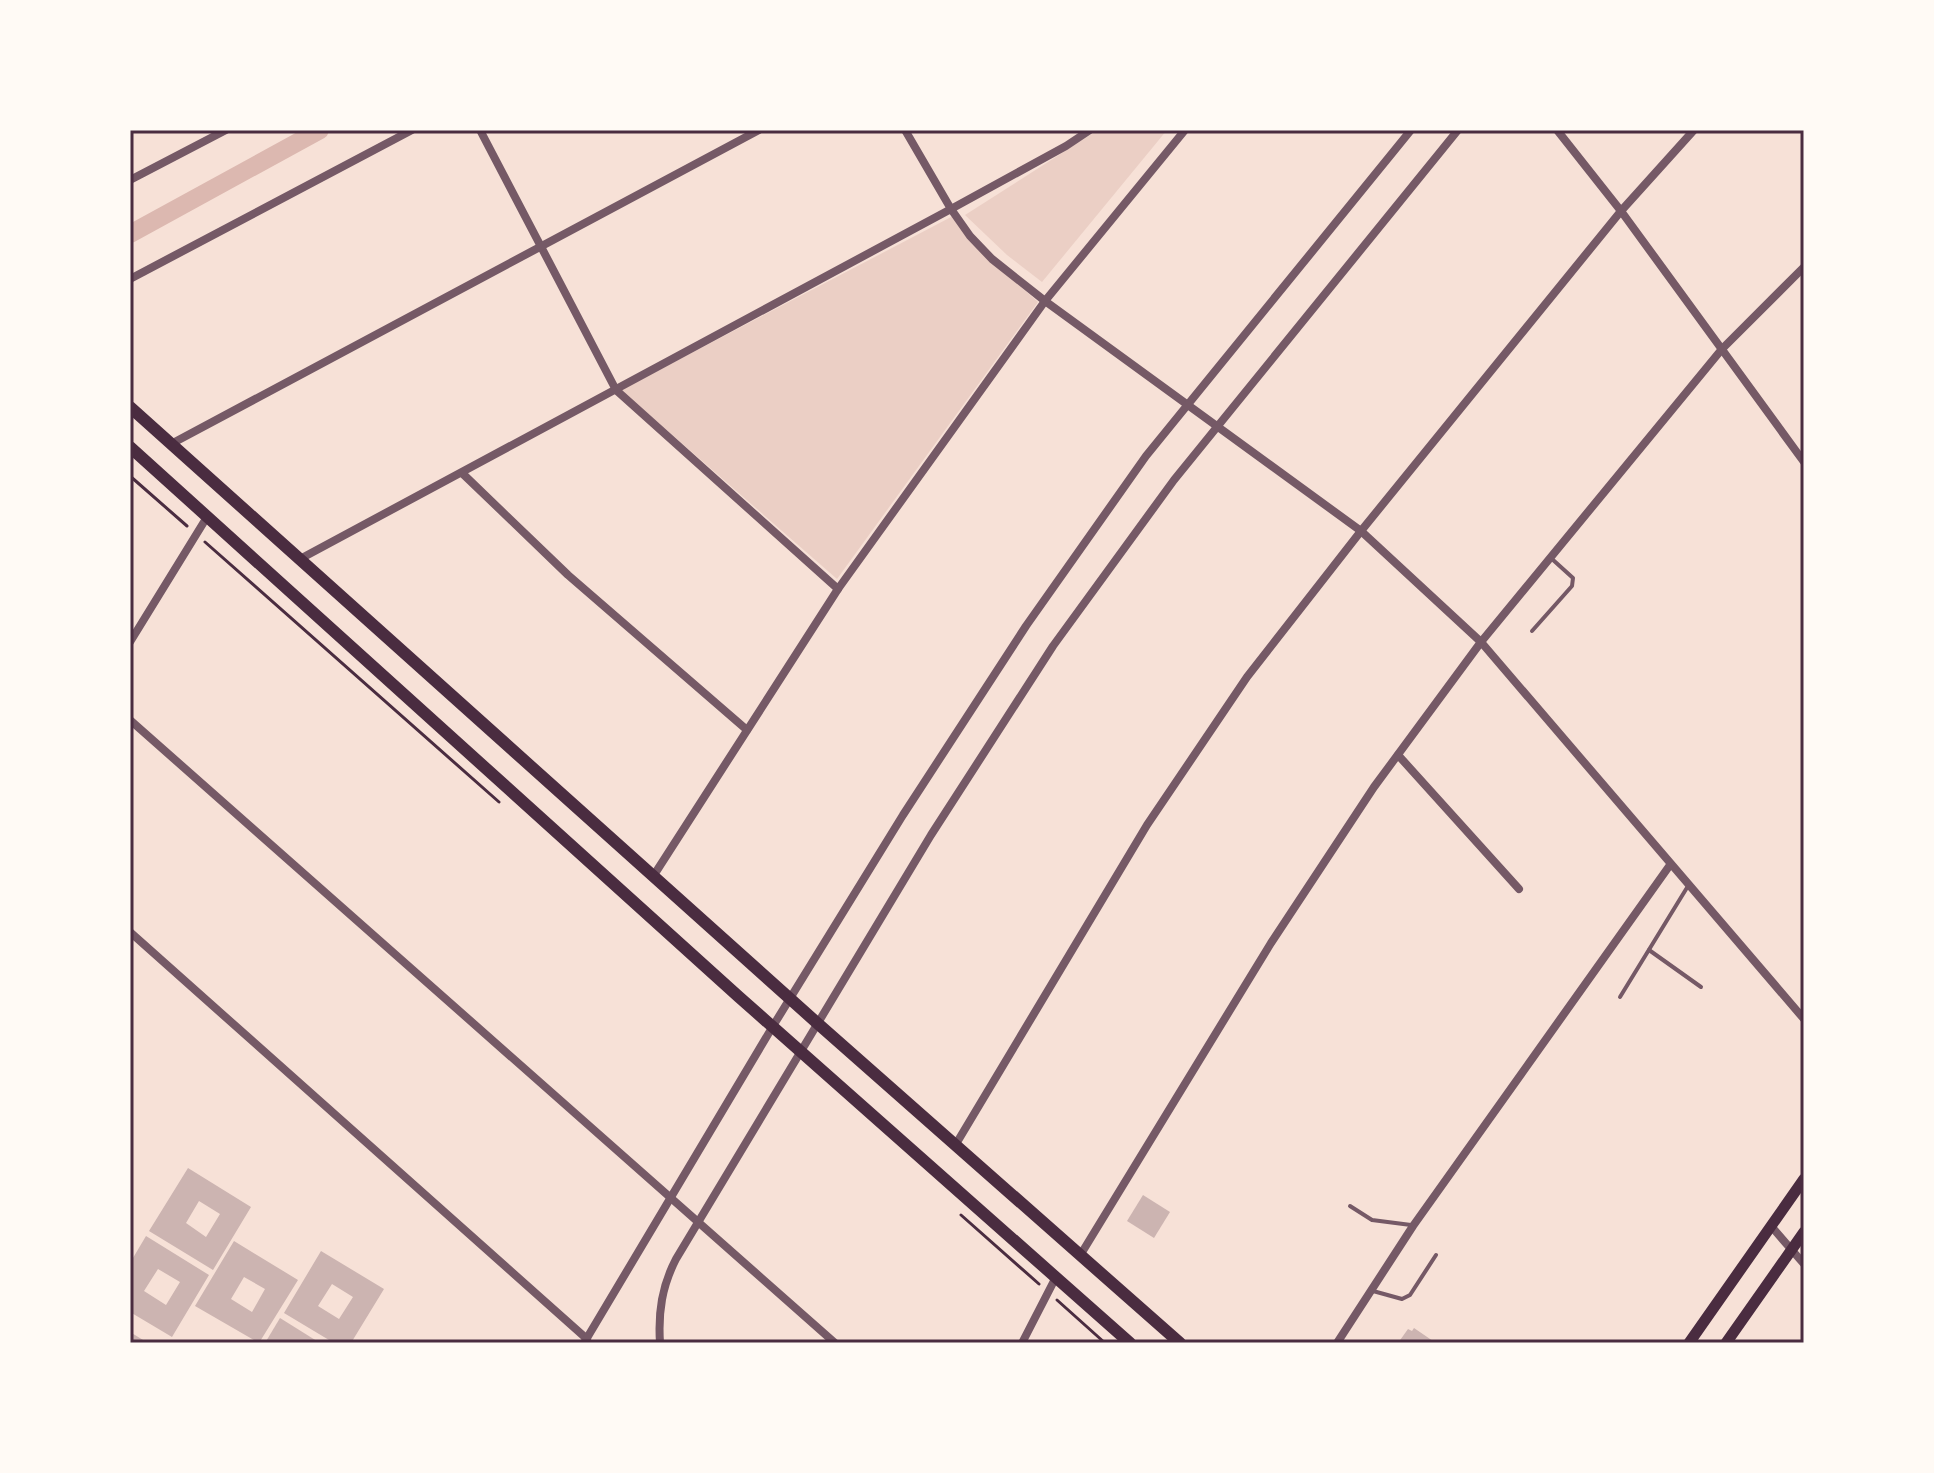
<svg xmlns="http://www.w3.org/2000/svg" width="1934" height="1473" font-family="Rubik,sans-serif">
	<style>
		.green { fill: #ebcfc5 }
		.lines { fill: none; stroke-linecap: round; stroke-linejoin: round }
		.canal { stroke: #dcb8b0; stroke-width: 18 }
		.building { fill: #ccb4b1; fill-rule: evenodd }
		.path { stroke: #4a2c40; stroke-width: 3 }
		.service { stroke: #755966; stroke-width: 4 }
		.minor { stroke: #755966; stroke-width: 8 }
		.secondary { stroke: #4a2c40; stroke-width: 11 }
		.primary { stroke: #4a2c40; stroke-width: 12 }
		.neatline { fill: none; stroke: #4a2c40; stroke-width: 3 }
	</style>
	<rect width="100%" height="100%" fill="#f7e1d7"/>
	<!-- green -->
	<g class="green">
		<polygon points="1098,130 1167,130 1042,282 1007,255 965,215"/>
		<polygon points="953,216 976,247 1038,302 837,579 621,390"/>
	</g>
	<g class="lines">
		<!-- canal -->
		<polyline class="canal" points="130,234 320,130"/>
	</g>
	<!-- building -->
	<g class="building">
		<path d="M188,1168L251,1207L213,1270L149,1231ZM199,1201L220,1214L206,1237L186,1223Z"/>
		<polygon points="1143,1195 1170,1212 1154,1238 1127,1221"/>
		<path d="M146,1236L209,1275L172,1337L130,1312V1263ZM158,1269L180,1282L166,1305L144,1291Z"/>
		<path d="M234,1241L298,1280L259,1343L195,1306ZM244,1277L265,1289L252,1312L231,1299Z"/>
		<path d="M321,1251L384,1289L351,1343H334L284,1313ZM332,1284L353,1297L339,1319L318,1306Z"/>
		<polygon points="280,1318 320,1343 265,1343"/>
		<polygon points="1414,1328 1433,1341 1431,1343 1398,1343 1408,1329 1412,1331"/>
		<polygon points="130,1332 148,1343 130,1343"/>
	</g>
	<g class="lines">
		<!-- path -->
		<g class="path">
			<polyline points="130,476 187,526"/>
			<polyline points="205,542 499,802"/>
			<polyline points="961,1215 1039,1284"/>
			<polyline points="1057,1300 1105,1343"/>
		</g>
		<!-- service -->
		<g class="service">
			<polyline points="1532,631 1572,586 1573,578 1552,559"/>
			<polyline points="1649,950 1701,987"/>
			<polyline points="1620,997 1688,886"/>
			<polyline points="1350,1206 1372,1220 1411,1225"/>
			<polyline points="1373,1291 1402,1299 1410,1295 1436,1255"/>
		</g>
		<!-- minor -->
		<g class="minor">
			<polyline points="480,130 616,390 838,589"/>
			<polyline points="905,130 951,209 970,236 992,259 1045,301 1361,531 1481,642 1804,1019"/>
			<polyline points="1557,130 1621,211 1804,462"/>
			<polyline points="130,180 226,130"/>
			<polyline points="130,279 412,130"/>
			<polyline points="171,444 759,130"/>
			<polyline points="462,473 568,575 747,730"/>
			<polyline points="300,559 951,209 1066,146 1090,130"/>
			<polyline points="130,642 207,517"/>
			<polyline points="130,720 835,1343"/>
			<polyline points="1398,755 1519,889"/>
			<polyline points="654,875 838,589 1045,301 1185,130"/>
			<polyline points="130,932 587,1339"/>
			<polyline points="956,1144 1147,825 1247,677 1361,531 1621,211 1694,130"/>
			<polyline points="1771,1226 1804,1264"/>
			<polyline points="1081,1254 1271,943 1374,787 1481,642 1722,349 1804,267"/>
			<polyline points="584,1343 773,1026 903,815 1026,626 1146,456 1411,130"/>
			<path d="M660,1343C658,1312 662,1286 676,1259L931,835L1053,646L1174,480L1458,130"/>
			<polyline points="1022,1343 1056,1277"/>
			<polyline points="1337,1343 1413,1226 1670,865"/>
		</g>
		<!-- secondary -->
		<g class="secondary">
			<polyline points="1689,1343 1804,1179"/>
			<polyline points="1726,1343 1804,1232"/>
		</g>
		<!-- primary -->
		<g class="primary">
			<polyline points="130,407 816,1022 1180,1343"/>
			<polyline points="130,447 739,997 1130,1343"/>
		</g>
	</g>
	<!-- border -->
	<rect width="1934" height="1473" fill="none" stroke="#fffaf5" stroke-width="264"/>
	<rect x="132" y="132" width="1670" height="1209" class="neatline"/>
</svg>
